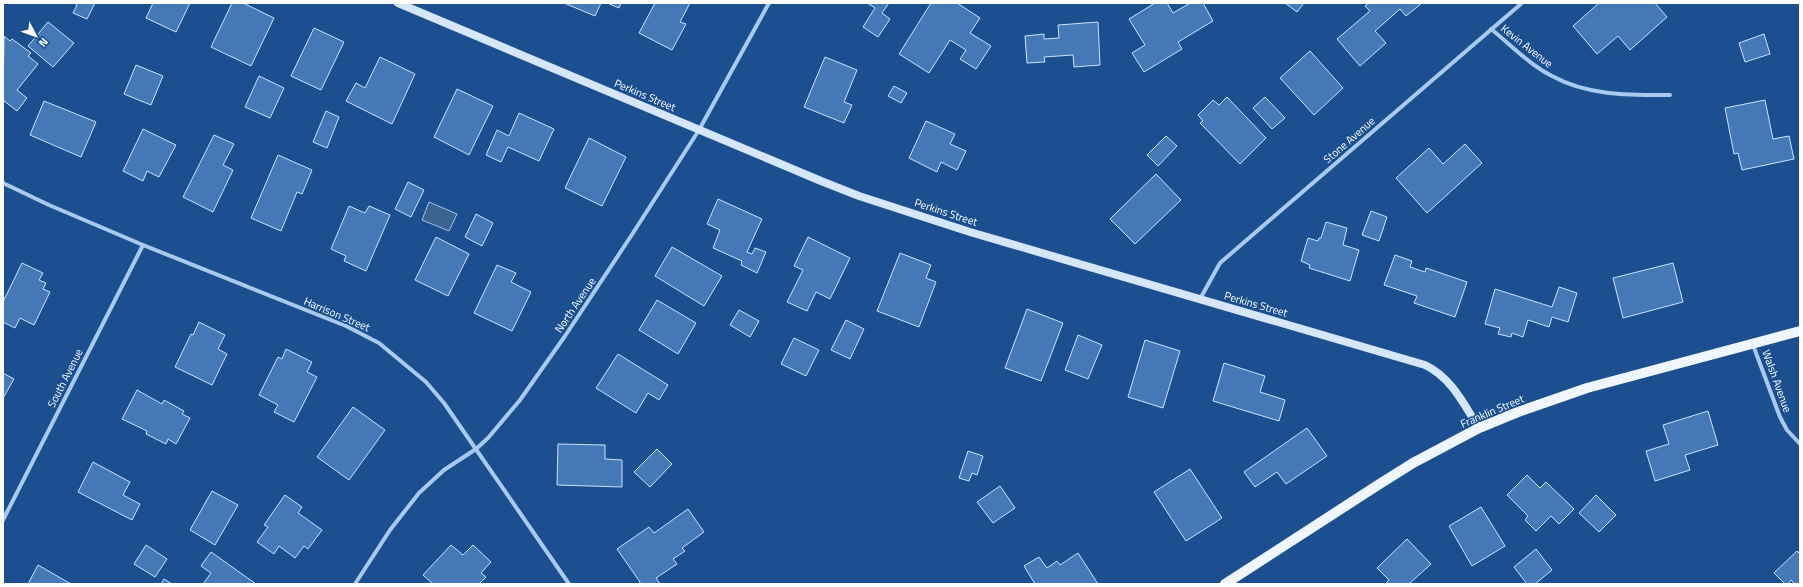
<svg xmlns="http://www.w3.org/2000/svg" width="1803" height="587" font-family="'Titillium Web',sans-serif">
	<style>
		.water { fill: #3c6290; stroke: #9cc4f0 }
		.building { fill: #4478b7; stroke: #cfe3fa }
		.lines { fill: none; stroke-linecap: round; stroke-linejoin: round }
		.street { stroke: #a9c9ee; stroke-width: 4 }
		.secondary { stroke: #d6e6fa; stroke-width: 8 }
		.primary { stroke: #f0f6ff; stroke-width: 10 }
		.labels { text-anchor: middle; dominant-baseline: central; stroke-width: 3; stroke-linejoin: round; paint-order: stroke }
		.street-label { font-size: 11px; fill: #fff; stroke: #1b4f8f }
	</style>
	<rect width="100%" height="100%" fill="#1b4f8f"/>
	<!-- water -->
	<polygon class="water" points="429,202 457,214 449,231 422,220"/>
	<!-- building -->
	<g class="building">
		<polygon points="74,3 95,3 87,19 73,13 77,5"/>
		<polygon points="153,3 190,3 176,32 146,18"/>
		<polygon points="232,3 243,3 274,18 251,66 211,47"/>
		<polygon points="564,3 601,3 595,16"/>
		<polygon points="607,3 621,3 619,8"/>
		<polygon points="655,3 690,3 680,22 686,24 672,50 639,33"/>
		<polygon points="867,3 889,3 882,13 890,19 878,37 863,27 875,8"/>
		<polygon points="931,3 957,3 980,18 970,33 991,46 976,69 960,59 966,50 950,40 929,73 899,54"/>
		<polygon points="1155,3 1167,3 1173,13 1190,3 1203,3 1213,21 1178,42 1182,49 1144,72 1132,53 1145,45 1129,19"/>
		<polygon points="1285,3 1304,3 1297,12"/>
		<polygon points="1369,3 1422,3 1406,16 1400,9 1375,31 1386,43 1360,66 1337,39 1370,11 1365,6"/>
		<polygon points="1599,3 1655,3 1667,17 1630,50 1618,36 1597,54 1573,26"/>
		<polygon points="48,22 74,43 53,67 28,46"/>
		<polygon points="1098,22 1100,65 1074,67 1073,55 1044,57 1045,62 1027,63 1025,36 1044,34 1044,39 1059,38 1058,25"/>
		<polygon points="314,28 344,42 321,90 291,76"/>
		<polygon points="1764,34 1770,54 1745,62 1739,43"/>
		<polygon points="4,36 10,41 12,39 31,53 28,56 38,64 17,90 27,98 17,111 3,100"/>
		<polygon points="1310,51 1343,88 1314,115 1280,78"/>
		<polygon points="380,57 415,74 392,124 346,101 356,83 365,88"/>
		<polygon points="825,57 857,70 844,102 852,105 844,123 804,107"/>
		<polygon points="136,65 163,76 151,105 124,94"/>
		<polygon points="259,76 284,88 270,118 245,107"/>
		<polygon points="894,86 907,93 901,103 888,96"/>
		<polygon points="457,89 493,106 469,155 434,137"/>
		<polygon points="1227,97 1266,138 1240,164 1200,123 1203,121 1198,115 1213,100 1219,105"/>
		<polygon points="1265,97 1285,118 1272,129 1253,108"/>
		<polygon points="1765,100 1773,139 1789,136 1794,159 1742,170 1738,153 1734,154 1725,108"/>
		<polygon points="44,101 96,122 81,157 30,135"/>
		<polygon points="326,111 339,117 327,148 313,142"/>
		<polygon points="519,113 554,129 539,161 508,147 501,162 486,155 497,130 509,136"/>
		<polygon points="926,121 955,134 950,144 966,151 957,170 941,162 937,172 909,158"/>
		<polygon points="143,129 176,145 159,177 147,171 143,181 123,171"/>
		<polygon points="214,135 234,144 223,165 233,170 213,212 183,197"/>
		<polygon points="1166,136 1177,146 1158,166 1147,155"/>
		<polygon points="589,138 626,157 602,206 565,188"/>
		<polygon points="1465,144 1482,163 1427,213 1396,178 1429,148 1443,164"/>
		<polygon points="278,155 312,170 302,194 297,192 281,231 251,218"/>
		<polygon points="1156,174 1181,200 1135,244 1110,219"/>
		<polygon points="408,182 424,190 411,217 395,209"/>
		<polygon points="718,199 762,219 747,252 752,254 755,248 766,252 757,273 741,265 742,261 713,248 720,230 707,224"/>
		<polygon points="349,206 365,213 369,206 390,215 366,271 344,261 346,256 331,249"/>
		<polygon points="1371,211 1387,217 1379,241 1362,235"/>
		<polygon points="476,214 493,223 482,246 465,237"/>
		<polygon points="1326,222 1347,228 1343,245 1359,250 1350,281 1309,268 1310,265 1301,261 1308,238 1318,241 1319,238 1321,238"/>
		<polygon points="436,237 469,254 448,296 415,280"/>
		<polygon points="808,237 850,258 830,299 816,292 807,311 787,302 803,270 794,266"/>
		<polygon points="672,247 722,276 704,306 655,276"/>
		<polygon points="900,253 931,265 926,278 936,282 919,327 877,311"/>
		<polygon points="1395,255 1412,261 1410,267 1425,272 1426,268 1467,282 1455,317 1414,303 1417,296 1384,285"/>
		<polygon points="22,263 43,273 39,280 46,283 43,289 50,292 34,325 20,318 15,328 3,322 3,302"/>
		<polygon points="1673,263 1683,302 1623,318 1613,278"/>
		<polygon points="497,265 516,273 511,282 531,292 512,331 474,313"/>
		<polygon points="1559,287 1577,293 1568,322 1552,317 1549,327 1528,320 1523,337 1512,333 1511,337 1498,334 1500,328 1485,324 1495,289 1552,307"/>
		<polygon points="657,300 696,323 678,354 639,330"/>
		<polygon points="1027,309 1063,323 1041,381 1005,368"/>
		<polygon points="739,310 759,321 750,337 730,325"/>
		<polygon points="846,320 864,329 850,359 831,350"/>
		<polygon points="199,322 225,335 218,349 227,354 212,385 175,367 191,334 193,335"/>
		<polygon points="1078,335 1102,345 1088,379 1065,370"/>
		<polygon points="794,338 819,350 806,376 781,364"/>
		<polygon points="1145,340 1180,351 1163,408 1128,397"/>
		<polygon points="286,349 312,362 307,372 317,377 294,422 274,412 278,405 259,395 278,357 282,359"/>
		<polygon points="618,354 668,385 659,400 648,393 636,413 596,388"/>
		<polygon points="1224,363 1265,376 1260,392 1285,400 1279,421 1213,401"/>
		<polygon points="3,373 14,379 3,398"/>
		<polygon points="137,390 162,404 164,400 184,411 182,414 190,418 176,444 168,439 166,444 146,434 147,431 122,419"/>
		<polygon points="353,407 385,430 349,480 317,457"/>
		<polygon points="1708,411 1718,445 1685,455 1690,470 1655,481 1646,451 1669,444 1663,425"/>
		<polygon points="1307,428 1327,456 1286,484 1277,472 1255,487 1244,472"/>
		<polygon points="558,444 605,445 605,459 622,460 622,487 557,485"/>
		<polygon points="657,449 672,464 650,487 634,472"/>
		<polygon points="968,451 983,456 977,475 972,473 969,481 959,478"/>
		<polygon points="93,462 130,482 123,495 140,504 132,520 78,492"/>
		<polygon points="1190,469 1222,518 1186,541 1154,492"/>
		<polygon points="1527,475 1540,488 1546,482 1574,509 1559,524 1551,516 1536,531 1525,520 1528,516 1507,495"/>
		<polygon points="1000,486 1015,508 993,523 977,502"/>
		<polygon points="212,491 238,505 215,545 190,530"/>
		<polygon points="285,495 302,507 298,513 322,530 308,549 304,546 295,558 279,546 274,554 257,542 268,527 264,525"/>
		<polygon points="1596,495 1616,515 1599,532 1579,513"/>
		<polygon points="1481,507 1505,546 1472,566 1449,526"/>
		<polygon points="688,509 704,532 682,548 685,551 673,559 677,564 656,578 660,584 639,584 640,582 617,549 649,527 654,533"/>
		<polygon points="1407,539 1431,564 1409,584 1385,584 1389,580 1377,568"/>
		<polygon points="146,545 167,559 155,577 134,564"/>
		<polygon points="451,545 463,555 473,545 491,562 481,573 486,577 479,584 433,584 423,575"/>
		<polygon points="1536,549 1552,570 1535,584 1527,584 1514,567"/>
		<polygon points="1797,551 1800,554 1800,584 1795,584 1791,580 1788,584 1785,584 1774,573"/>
		<polygon points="211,552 256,584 203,584 211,573 201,566"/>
		<polygon points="1078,553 1098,584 1035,584 1024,566 1039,557 1047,568 1057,561 1060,565"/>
		<polygon points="38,565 71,584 28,584"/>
		<polygon points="164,579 172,584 161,584"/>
	</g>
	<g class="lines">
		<!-- street -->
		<g class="street">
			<path d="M1491,29C1511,45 1530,65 1552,76C1588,96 1630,95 1670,95"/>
			<polyline points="3,183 49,205 143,245 346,326 379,343 426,382 444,403 569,584"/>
			<polyline points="1200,299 1220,263 1522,3"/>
			<polyline points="1753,345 1780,417 1787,430 1800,444"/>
			<polyline points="3,520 143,245"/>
			<polyline points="355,584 390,530 419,493 444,470 476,449 488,438 520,400 565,336 633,233 699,130 769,3"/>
		</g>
		<!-- secondary -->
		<path class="secondary" d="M398,3L821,181L859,196L970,232L1425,365C1452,378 1464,405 1479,428"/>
		<!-- primary -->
		<polyline class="primary" points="1225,584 1378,485 1413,463 1479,428 1518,412 1587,388 1800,331"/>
	</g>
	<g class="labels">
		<!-- street labels -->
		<g class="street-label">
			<text transform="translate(1527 46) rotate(38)">Kevin Avenue</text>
			<text transform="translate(645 95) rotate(23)">Perkins Street</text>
			<text transform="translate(1349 140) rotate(-41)">Stone Avenue</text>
			<text transform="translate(946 212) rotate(18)">Perkins Street</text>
			<text transform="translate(1256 304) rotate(16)">Perkins Street</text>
			<text transform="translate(575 305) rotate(-56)">North Avenue</text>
			<text transform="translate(337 314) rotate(23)">Harrison Street</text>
			<text transform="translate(65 378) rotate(-63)">South Avenue</text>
			<text transform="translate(1777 381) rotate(70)">Walsh Avenue</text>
			<text transform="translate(1492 411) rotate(-23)">Franklin Street</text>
		</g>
	</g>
	<!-- border -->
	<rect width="1803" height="587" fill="none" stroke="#ffffff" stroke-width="8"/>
	<!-- north arrow -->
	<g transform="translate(36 36) rotate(131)" stroke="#1b4f8f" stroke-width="3" paint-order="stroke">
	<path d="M0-3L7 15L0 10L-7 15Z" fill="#ffffff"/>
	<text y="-6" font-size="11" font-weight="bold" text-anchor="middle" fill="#ffffff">N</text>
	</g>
</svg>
